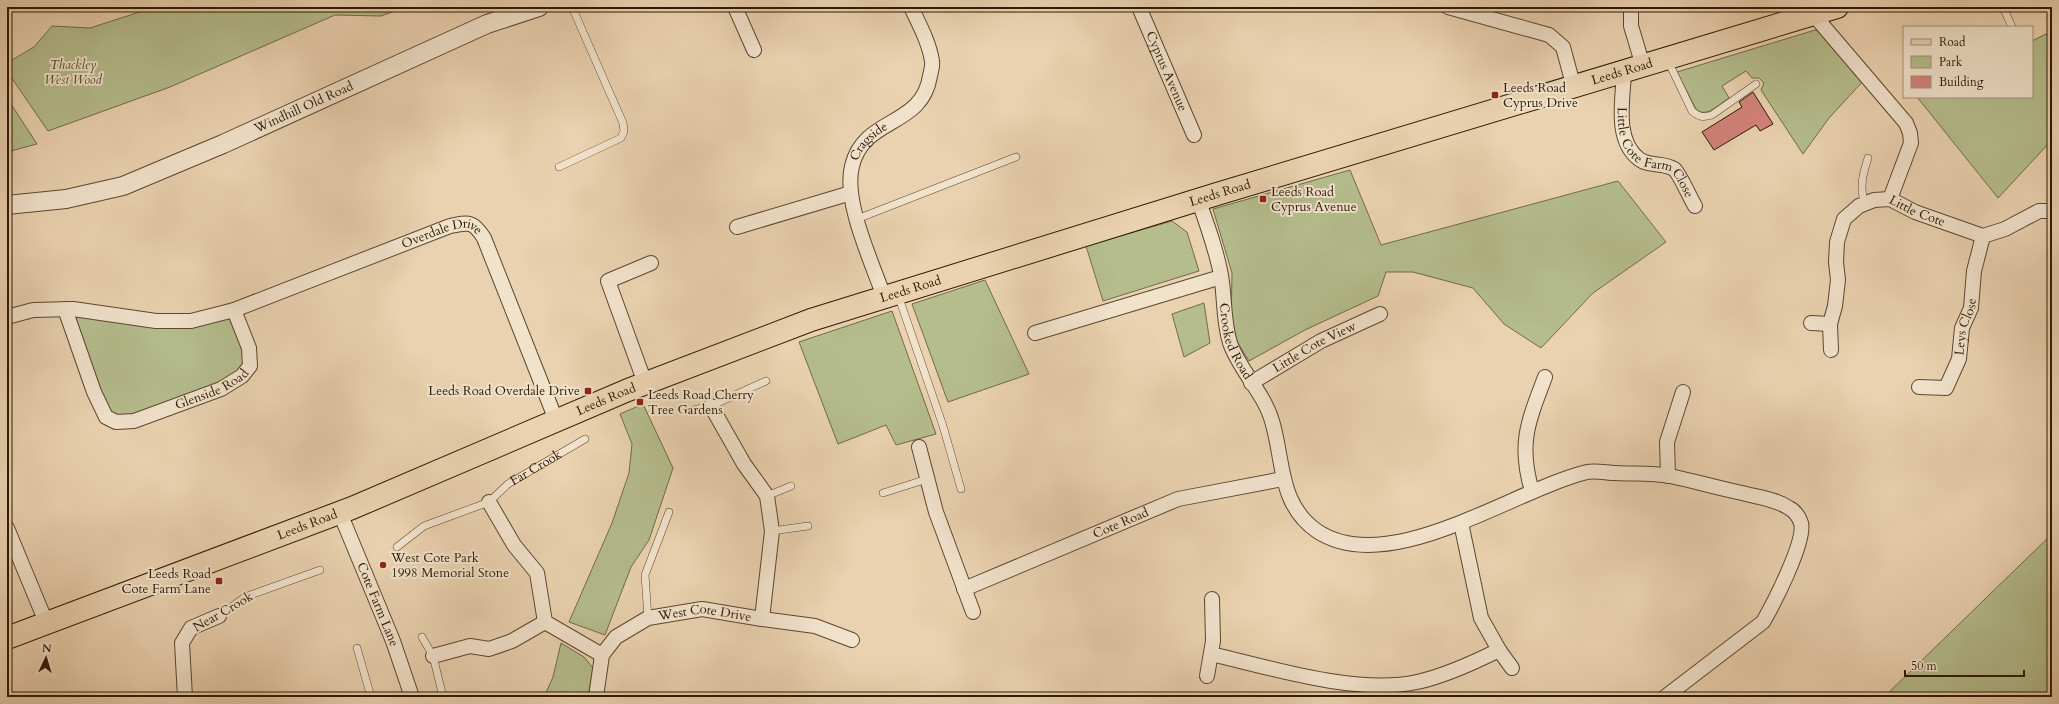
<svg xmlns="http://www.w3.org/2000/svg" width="2059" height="704" font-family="Cardo,serif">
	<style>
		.green { fill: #b5bd8d; stroke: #716b48 }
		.building { fill: #d3837c; stroke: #2d1903 }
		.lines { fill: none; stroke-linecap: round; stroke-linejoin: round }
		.service-casing { stroke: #5c472e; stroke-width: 8 }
		.minor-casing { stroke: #5c472e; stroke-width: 16 }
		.tertiary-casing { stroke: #5c472e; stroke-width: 20 }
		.primary-casing { stroke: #2d1903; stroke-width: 24 }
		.service { stroke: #f1e2cc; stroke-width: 7 }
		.minor { stroke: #f1e2cc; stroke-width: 14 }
		.tertiary { stroke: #f1e2cc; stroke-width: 18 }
		.primary { stroke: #ead2b0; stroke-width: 22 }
		.poi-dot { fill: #8f2418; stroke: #f1e2cc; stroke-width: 1.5 }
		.labels { text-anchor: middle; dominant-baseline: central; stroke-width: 4; stroke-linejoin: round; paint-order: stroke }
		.park-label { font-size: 13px; font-style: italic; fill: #564a2c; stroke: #f1e2cc }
		.street-label { font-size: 13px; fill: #2d1903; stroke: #f1e2cc }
		.poi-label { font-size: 13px; fill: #2d1903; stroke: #f1e2cc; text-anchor: start }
	</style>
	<rect width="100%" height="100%" fill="#ead2b0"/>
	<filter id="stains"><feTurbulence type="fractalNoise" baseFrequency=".005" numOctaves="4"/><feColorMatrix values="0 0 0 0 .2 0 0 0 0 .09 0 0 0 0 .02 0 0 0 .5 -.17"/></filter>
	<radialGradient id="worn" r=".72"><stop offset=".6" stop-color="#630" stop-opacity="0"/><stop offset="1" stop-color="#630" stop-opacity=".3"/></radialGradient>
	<!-- green -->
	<g class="green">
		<polygon points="155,7 406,7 381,16 335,15 170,87 48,131 7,71 7,63 34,47 52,26 90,28"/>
		<path d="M1815,30L1825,34L1864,80L1829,118L1803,154L1761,90L1764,83L1759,78H1752L1746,71L1722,86L1729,98C1719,104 1706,119 1696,109L1677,72Z"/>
		<polygon points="2046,34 2052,42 2052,140 1998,198 1917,97 2032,97 2032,41"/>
		<polygon points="7,98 37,144 7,152"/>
		<polygon points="1350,170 1381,245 1618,181 1666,242 1593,293 1541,348 1504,324 1473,288 1413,272 1386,272 1378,296 1305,330 1249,361 1231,332 1232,273 1213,209"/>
		<polygon points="1172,221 1187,232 1199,271 1103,301 1086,246"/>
		<polygon points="985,280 1029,374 948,402 912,304"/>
		<polygon points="1204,303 1210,343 1184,357 1172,314"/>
		<polygon points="73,309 156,321 234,310 249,348 242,376 134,421 106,417"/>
		<polygon points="892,311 936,434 896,445 886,425 838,444 799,342"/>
		<polygon points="643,404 673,468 649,540 631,567 605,635 569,622 612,523 629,473 632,444 620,414"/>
		<polygon points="2052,534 2052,697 1884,697"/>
		<polygon points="561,643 584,657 593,668 588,697 544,697 553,677"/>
	</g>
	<!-- building -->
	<polygon class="building" points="1753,92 1773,124 1760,131 1756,125 1714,150 1702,132 1742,107 1739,102"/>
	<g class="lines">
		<!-- service casing -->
		<g class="service-casing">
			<g id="service">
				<polyline points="2003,7 2012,27"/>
				<path d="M1668,61L1692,111C1699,117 1703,118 1712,115L1756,84"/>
				<polyline points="559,167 621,138 624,131 623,123 572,7"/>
				<path d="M1865,204C1859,187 1863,174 1868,158"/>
				<polyline points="857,219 1016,157"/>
				<polyline points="898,295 943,426 961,489"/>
				<polyline points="689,411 711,406 766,381"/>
				<polyline points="883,493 927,479"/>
				<polyline points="767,496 791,486"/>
				<polyline points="772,531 808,526"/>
				<path id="s1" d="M397,547L424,526L489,502L508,484L585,439"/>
				<polyline points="219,616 245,597 320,570"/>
				<polyline points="648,618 645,575 669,512"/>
				<polyline points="422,637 433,656 443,697"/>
				<polyline points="357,648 371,697"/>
			</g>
		</g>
		<!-- minor casing -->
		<g class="minor-casing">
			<g id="minor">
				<polyline points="735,7 754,50"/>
				<path id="s2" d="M1139,7L1194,135"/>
				<polyline points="1448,7 1549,35 1563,47 1574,88"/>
				<polyline points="1631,7 1631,26 1643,66"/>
				<polyline points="1813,14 1906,123 1910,133 1911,143 1890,199"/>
				<path id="s3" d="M1624,72C1623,99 1614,140 1639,159C1649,167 1663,162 1674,169C1680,174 1690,198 1695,206"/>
				<path id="s4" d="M1198,199C1207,224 1216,249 1221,275C1225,298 1223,320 1230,343C1240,371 1264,393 1272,421C1284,460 1278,504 1317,531C1389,579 1513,490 1587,472C1596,470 1607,473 1616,473C1634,474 1653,473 1670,476C1694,481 1718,488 1742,493C1757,497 1776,499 1789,508C1795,511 1799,517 1801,523C1806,541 1773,605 1763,622L1665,697"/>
				<polyline points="737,227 851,193"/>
				<path id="s5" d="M884,297C872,262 843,202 852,166C864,116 922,128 930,76C931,71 933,66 932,61C929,42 919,24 911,7"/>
				<path id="s6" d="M65,309L94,392L106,417L116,422L134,421L221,389L242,376L250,366L249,348L234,310"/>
				<path id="s7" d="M7,317L33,310L73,309L156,321H191L234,310L450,226C469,222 473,221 484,238L556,420"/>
				<polyline points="1811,323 1830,324"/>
				<polyline points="1035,333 1221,277"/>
				<path id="s8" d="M1831,350L1830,324L1835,306L1838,280L1836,262L1837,242L1844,219L1859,206L1874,200L1890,199L1915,212L1983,236L2005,229L2039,211H2052"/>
				<polyline points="645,383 608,281 651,263"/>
				<path id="s9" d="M1251,383L1321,341L1380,314"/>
				<path id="s10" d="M1919,387L1946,388L1959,359L1962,328L1971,308L1974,271L1983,236"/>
				<polyline points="711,406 744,464 767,496 772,531 762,619"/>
				<polyline points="919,447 936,512 973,612"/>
				<polyline points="1668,476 1667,442 1683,392"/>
				<path d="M1532,491C1518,444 1528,422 1545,377"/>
				<polyline points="489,502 514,545 537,573 545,622 602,655"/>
				<path id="s11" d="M340,513L393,641L412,697"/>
				<polyline points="1461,523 1481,618 1499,650 1512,668"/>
				<polyline points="7,528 46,622"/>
				<path id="s12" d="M964,589L1178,499L1283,479"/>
				<path d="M1211,654C1272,668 1356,695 1417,682C1445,676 1473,663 1499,650"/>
				<polyline points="433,656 470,646 489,649 512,641 545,622"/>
				<polyline points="1207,676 1213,641 1212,599"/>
				<polyline points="185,697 182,643 191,628 219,616"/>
				<path id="s13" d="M596,697L602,655L616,637L648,618L702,609L762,619L815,626L852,640"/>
			</g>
		</g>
		<!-- tertiary casing -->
		<g class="tertiary-casing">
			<g id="tertiary">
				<path id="s14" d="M7,205L66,199L123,186L223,144L487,24L539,7"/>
			</g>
		</g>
		<!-- primary casing -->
		<g class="primary-casing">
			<g id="primary">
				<path id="s15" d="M7,638L352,508L628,390L811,320L1217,194L1837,7"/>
			</g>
		</g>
		<!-- service -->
		<use href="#service" class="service"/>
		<!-- minor -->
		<use href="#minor" class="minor"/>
		<!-- tertiary -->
		<use href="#tertiary" class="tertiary"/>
		<!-- primary -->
		<use href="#primary" class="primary"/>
	</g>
	<!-- markers -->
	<g class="poi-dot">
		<rect x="1491" y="91" width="8" height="8" rx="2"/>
		<rect x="1259" y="195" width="8" height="8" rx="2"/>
		<rect x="584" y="387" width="8" height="8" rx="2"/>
		<rect x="636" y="398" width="8" height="8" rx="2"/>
		<circle cx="383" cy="565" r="4"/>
		<rect x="215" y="577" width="8" height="8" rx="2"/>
	</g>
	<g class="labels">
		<!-- park labels -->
		<g class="park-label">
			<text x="73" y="65">Thackley<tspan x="73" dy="15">West Wood</tspan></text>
		</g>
		<!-- street labels -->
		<g class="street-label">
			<text stroke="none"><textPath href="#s2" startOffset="70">Cyprus Avenue</textPath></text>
			<text stroke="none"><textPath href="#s15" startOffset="1713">Leeds Road</textPath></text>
			<text stroke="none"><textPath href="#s14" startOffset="315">Windhill Old Road</textPath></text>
			<text stroke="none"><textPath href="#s5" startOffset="167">Cragside</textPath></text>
			<text stroke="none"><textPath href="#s3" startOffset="98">Little Cote Farm Close</textPath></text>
			<text stroke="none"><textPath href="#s15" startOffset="1293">Leeds Road</textPath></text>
			<text stroke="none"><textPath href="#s8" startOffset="215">Little Cote</textPath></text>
			<text stroke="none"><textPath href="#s7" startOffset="453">Overdale Drive</textPath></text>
			<text stroke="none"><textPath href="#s15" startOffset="969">Leeds Road</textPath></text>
			<text stroke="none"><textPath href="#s10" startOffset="92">Leys Close</textPath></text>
			<text stroke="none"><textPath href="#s4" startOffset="148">Crooked Road</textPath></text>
			<text stroke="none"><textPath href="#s9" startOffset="73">Little Cote View</textPath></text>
			<text stroke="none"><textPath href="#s6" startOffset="229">Glenside Road</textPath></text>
			<text stroke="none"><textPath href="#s15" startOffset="645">Leeds Road</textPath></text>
			<text stroke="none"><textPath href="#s1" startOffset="162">Far Crook</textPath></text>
			<text stroke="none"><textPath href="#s12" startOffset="170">Cote Road</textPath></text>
			<text stroke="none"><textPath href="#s15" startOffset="321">Leeds Road</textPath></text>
			<text stroke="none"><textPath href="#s11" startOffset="99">Cote Farm Lane</textPath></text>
			<text transform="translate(223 612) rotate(-30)">Near Crook</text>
			<text stroke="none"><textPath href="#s13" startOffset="160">West Cote Drive</textPath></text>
		</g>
		<!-- poi labels -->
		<g class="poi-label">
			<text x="1503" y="88">Leeds Road<tspan x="1503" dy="15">Cyprus Drive</tspan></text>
			<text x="1271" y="192">Leeds Road<tspan x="1271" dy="15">Cyprus Avenue</tspan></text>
			<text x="580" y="391" text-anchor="end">Leeds Road Overdale Drive</text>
			<text x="648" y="395">Leeds Road Cherry<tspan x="648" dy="15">Tree Gardens</tspan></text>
			<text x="391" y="558">West Cote Park<tspan x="391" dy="15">1998 Memorial Stone</tspan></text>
			<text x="211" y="574" text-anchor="end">Leeds Road<tspan x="211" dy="15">Cote Farm Lane</tspan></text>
		</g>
	</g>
	<!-- margin -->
	<rect width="2059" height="704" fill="none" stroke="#ead2b0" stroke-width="24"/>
	<rect x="8" y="8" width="2043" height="688" fill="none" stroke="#2d1903" stroke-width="2"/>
	<rect x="12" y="12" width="2035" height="680" fill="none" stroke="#2d1903"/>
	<!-- legend -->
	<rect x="1903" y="26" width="130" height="72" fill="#f1e2cc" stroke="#a3927c"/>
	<rect x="1911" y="39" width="20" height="6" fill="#ead2b0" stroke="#a3927c"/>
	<text x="1939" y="46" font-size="12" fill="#2d1903">Road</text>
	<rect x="1911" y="56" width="20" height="12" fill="#b5bd8d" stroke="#a3927c"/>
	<text x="1939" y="66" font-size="12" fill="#2d1903">Park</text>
	<rect x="1911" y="76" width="20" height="12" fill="#d3837c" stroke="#a3927c"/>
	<text x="1939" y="86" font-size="12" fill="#2d1903">Building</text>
	<!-- north arrow -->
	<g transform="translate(46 658) rotate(4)" stroke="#f1e2cc" stroke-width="3" paint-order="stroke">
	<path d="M0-3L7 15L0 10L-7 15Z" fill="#2d1903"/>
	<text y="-6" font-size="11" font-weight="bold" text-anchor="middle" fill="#2d1903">N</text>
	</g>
	<!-- scale -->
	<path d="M1905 670v6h119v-6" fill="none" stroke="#2d1903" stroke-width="2"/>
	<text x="1911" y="670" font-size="12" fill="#2d1903" stroke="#f1e2cc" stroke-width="3" paint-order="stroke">50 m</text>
	<rect width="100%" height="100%" filter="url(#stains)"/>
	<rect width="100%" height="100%" fill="url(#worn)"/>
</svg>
